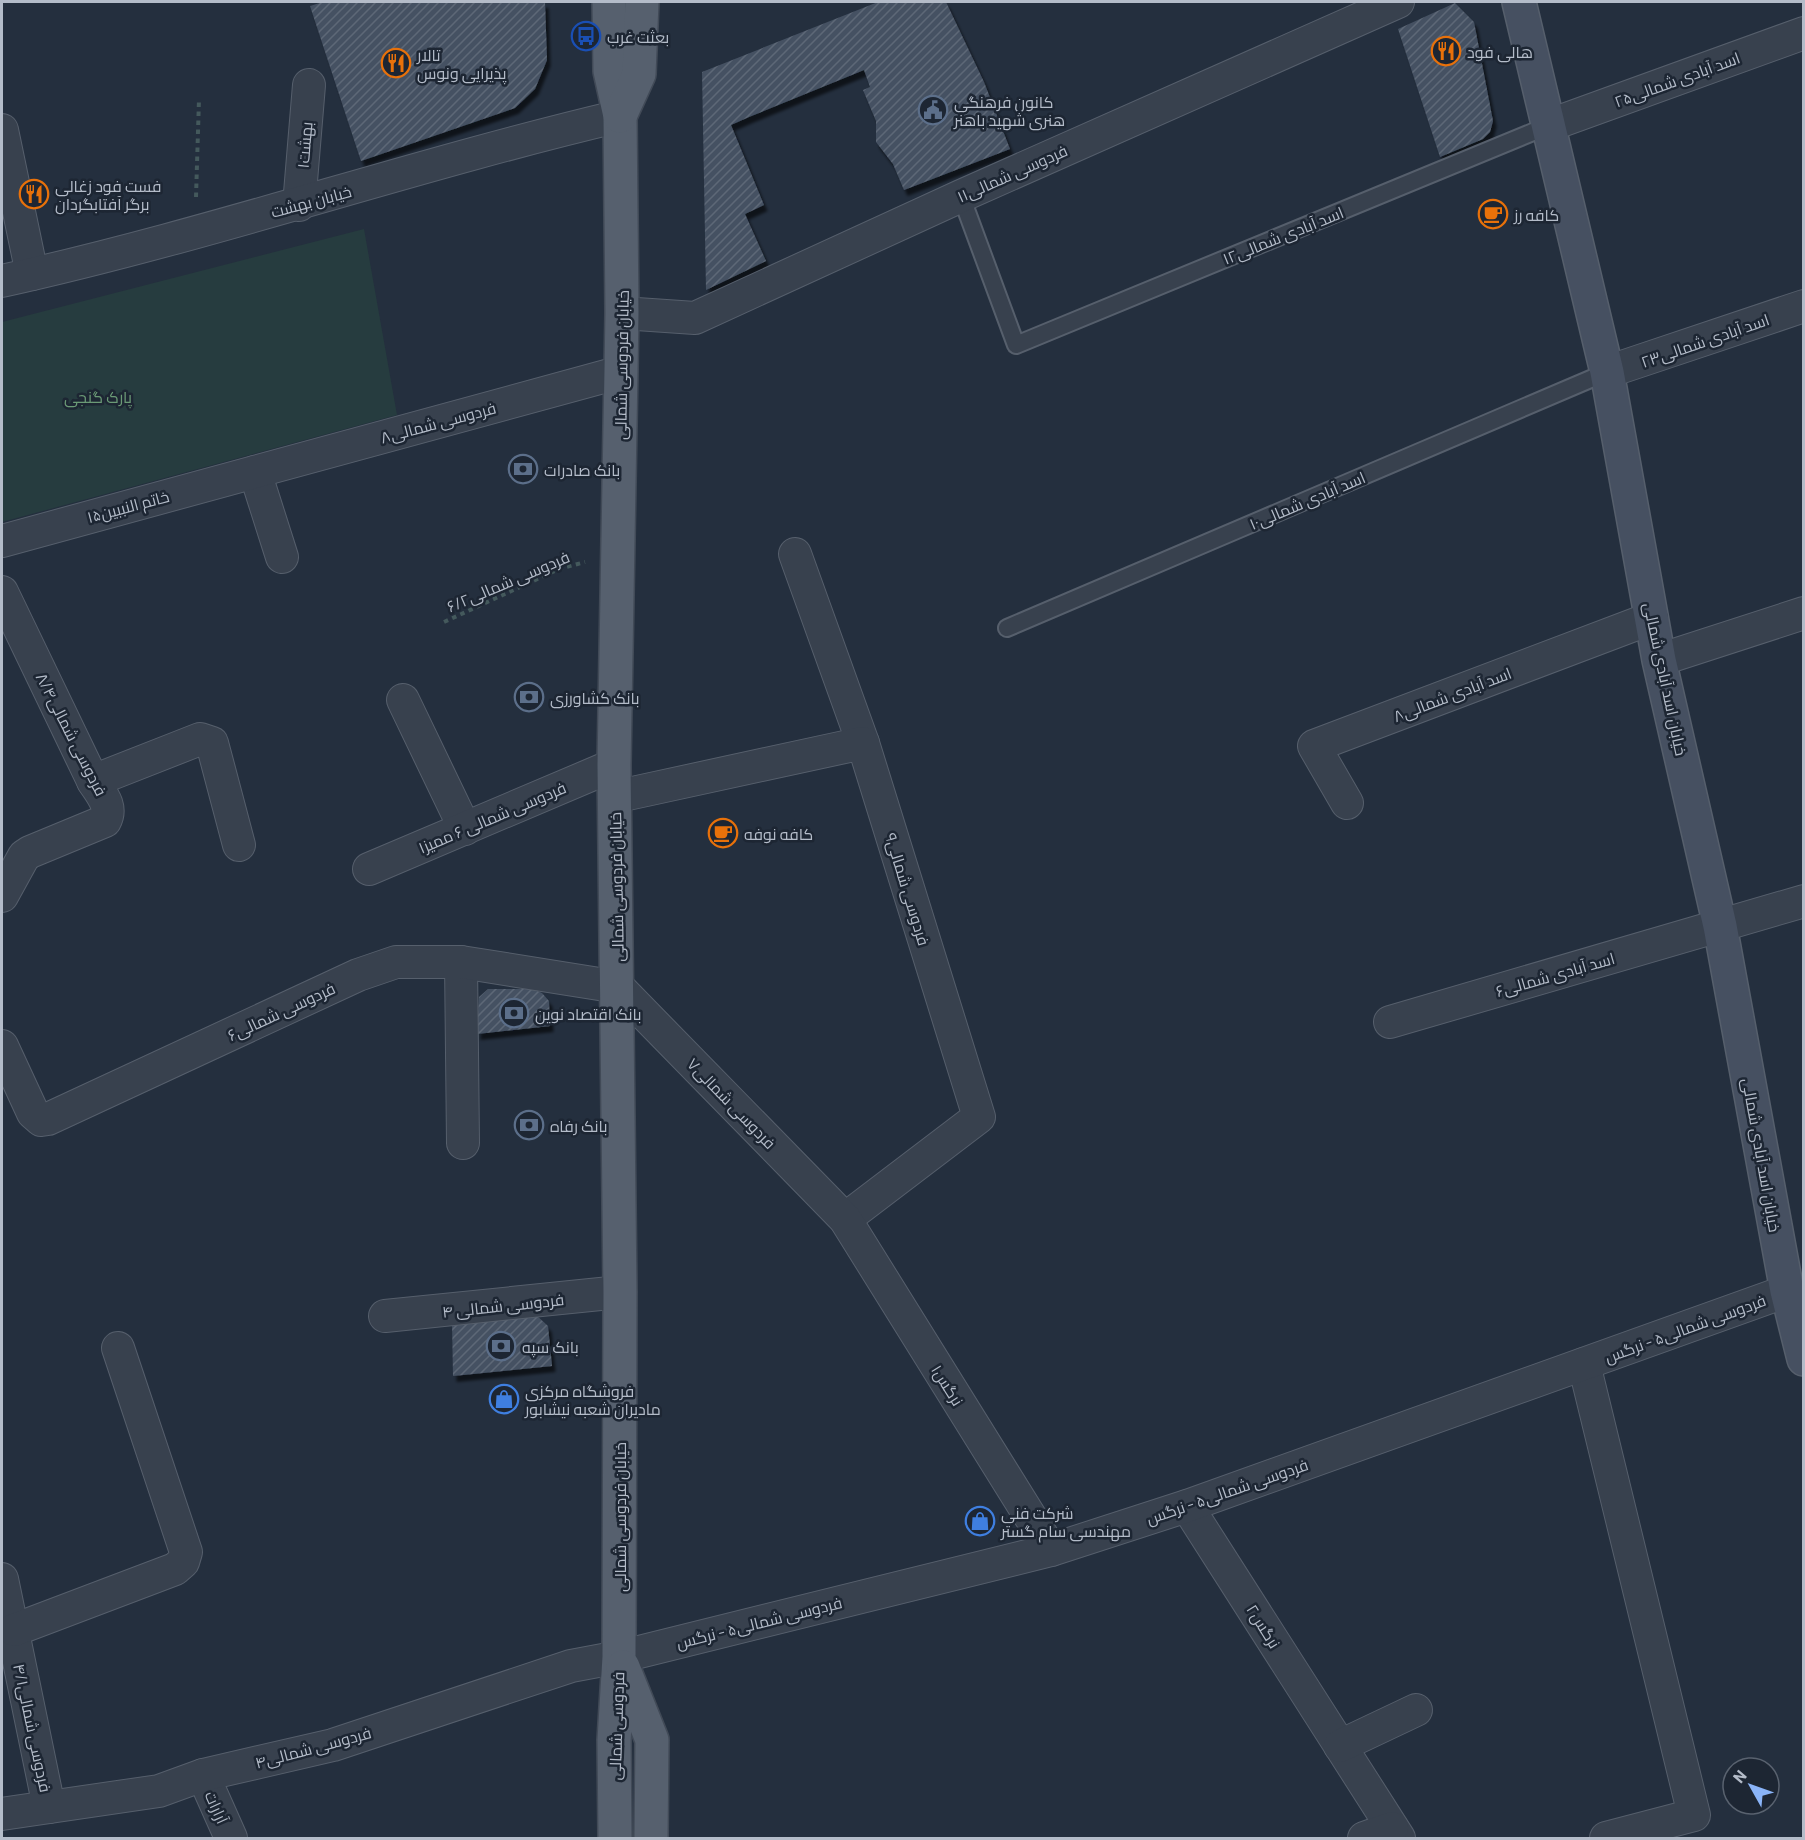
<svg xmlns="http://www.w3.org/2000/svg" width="1805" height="1840" font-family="Barlow,Cairo,sans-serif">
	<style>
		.green { fill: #263c3f }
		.building { fill: url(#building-hatch); filter: url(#shadow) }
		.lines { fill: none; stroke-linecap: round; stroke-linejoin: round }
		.lane-casing { stroke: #565f6c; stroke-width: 20 }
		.street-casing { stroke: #565f6c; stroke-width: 34 }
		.secondary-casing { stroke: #565f6c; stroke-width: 36 }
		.primary-casing { stroke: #414a57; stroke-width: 36 }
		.path { stroke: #44595c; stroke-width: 4; stroke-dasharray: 4.5 4.5; stroke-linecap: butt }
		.lane { stroke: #38414e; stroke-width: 16 }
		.street { stroke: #38414e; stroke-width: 32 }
		.secondary { stroke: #465061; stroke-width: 33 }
		.primary { stroke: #56606e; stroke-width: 33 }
		.labels { text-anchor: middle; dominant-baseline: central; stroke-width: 5; stroke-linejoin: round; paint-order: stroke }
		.poi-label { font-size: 16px; fill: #b4bcc9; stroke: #1d2633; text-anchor: start }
		.street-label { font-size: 16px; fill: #b4bcc9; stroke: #1d2633 }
		.park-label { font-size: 16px; fill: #6b9a76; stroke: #1d2633 }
	</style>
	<defs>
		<pattern id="building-hatch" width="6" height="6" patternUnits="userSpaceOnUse" patternTransform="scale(1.5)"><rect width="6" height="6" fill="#455162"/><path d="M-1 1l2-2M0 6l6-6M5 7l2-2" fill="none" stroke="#5d6877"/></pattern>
		<filter id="shadow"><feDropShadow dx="3.5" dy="6" stdDeviation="1.5" flood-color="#0009"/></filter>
	</defs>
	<rect width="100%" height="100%" fill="#242f3e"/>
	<!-- green -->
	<polygon class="green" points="364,229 397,415 2,522 2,322"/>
	<!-- building -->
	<g class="building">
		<polygon points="323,2 545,2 547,60 535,89 515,108 361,161 310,6"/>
		<polygon points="878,2 946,2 984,82 1010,149 904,190 893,164 876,142 876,121 863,90 870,87 864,70 749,117 731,125 764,205 745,214 766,261 706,290 702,72"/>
		<polygon points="1455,3 1474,22 1493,121 1490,132 1483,139 1440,157 1398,29"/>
		<polygon points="488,989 533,989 542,993 549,1001 550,1026 477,1034 479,997"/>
		<polygon points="535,1314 548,1326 552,1366 453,1376 452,1323"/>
	</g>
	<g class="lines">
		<!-- lane casing -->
		<g class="lane-casing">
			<g id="lane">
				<polyline points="961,196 1016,345 1550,125"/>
				<polyline points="1007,628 1607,372"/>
			</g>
		</g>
		<!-- street casing -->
		<g class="street-casing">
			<g id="street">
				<polyline points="1550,125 1804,33"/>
				<polyline points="2,130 32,274"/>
				<polyline points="299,205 309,85"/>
				<path d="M2,281C210,235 412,165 620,116"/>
				<polyline points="622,313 695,318 961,196 1398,2"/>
				<polyline points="1607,372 1804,306"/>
				<polyline points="255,472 282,557"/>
				<polyline points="2,541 621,372"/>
				<polyline points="795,554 863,743"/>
				<path d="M2,592L93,781C101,794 113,806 105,821L30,852L24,856L2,896"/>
				<polyline points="1659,660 1804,613"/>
				<polyline points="403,700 465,829"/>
				<polyline points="93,781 200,739 212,743 239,845"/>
				<polyline points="614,797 863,743 979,1117 845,1219"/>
				<polyline points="1347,803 1314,746 1652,618"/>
				<polyline points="369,869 614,765"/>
				<polyline points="461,962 463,1143"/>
				<polyline points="1390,1022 1804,901"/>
				<polyline points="2,1046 33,1113 41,1120 48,1119 358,975 396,962 461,962 618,987 845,1219 1051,1550"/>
				<polyline points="385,1316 620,1292"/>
				<polyline points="1584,1364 1694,1815 1606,1838"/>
				<polyline points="1187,1506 1399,1838"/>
				<polyline points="2,1579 49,1807"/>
				<polyline points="14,1630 175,1569 183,1562 186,1552 118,1348"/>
				<polyline points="1340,1746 1416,1710"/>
				<polyline points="203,1775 231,1838"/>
				<polyline points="2,1814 159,1791 203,1775 333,1745 571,1666 619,1657 1051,1550 1187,1506 1787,1291"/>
				<polyline points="1364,1838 1392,1828"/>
			</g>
		</g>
		<!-- secondary casing -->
		<g class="secondary-casing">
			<polyline id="secondary" points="1519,2 1607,372 1659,660 1720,926 1787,1291 1804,1359"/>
		</g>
		<!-- primary casing -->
		<g class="primary-casing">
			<g id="primary">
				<polyline points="609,2 610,71 620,116 622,313 614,765 620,1292 619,1657 614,1740 615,1838"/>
				<polyline points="620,116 639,74 642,2"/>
				<polyline points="623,1667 652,1740 651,1838"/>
			</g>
		</g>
		<!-- path -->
		<g class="path">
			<polyline points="196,197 199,99"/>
			<polyline points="444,622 559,569 585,562"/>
		</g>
		<!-- lane -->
		<use href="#lane" class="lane"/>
		<!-- street -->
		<use href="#street" class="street"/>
		<!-- secondary -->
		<use href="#secondary" class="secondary"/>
		<!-- primary -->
		<use href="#primary" class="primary"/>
	</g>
	<!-- icons -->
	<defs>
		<g id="bus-ring" transform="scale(1.5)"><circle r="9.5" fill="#1d2633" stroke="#1a4fb4" stroke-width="1.5"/><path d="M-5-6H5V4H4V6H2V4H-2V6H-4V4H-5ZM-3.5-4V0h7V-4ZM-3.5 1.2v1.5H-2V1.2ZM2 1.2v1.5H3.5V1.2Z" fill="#1a4fb4"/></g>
		<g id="restaurant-ring" transform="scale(1.5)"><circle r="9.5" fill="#1d2633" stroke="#e8710a" stroke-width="1.5"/><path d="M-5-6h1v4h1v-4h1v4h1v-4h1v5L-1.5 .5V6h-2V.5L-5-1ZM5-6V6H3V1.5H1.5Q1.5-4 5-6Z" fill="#e8710a"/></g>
		<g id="civic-ring" transform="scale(1.5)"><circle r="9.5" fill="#1d2633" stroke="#5c6f8a" stroke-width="1.5"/><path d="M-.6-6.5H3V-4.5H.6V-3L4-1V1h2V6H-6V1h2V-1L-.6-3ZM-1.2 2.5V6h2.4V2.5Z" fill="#5c6f8a"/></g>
		<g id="cafe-ring" transform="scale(1.5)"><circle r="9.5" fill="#1d2633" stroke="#e8710a" stroke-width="1.5"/><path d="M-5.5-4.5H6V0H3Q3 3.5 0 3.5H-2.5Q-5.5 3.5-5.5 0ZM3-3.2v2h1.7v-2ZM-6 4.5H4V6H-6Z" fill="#e8710a"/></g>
		<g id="bank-ring" transform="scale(1.5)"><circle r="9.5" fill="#1d2633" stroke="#5c6f8a" stroke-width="1.5"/><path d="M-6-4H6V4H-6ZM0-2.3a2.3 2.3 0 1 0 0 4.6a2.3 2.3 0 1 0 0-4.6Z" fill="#5c6f8a"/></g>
		<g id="shop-ring" transform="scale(1.5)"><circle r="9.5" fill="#1d2633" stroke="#3f7fe0" stroke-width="1.5"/><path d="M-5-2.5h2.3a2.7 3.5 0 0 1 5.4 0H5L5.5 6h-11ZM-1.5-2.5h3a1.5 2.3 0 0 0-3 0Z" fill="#3f7fe0"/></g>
	</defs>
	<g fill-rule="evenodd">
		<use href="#bus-ring" x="586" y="36"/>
		<use href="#restaurant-ring" x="1446" y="51"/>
		<use href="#restaurant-ring" x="396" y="63"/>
		<use href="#civic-ring" x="933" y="110"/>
		<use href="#restaurant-ring" x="34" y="194"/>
		<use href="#cafe-ring" x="1493" y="214"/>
		<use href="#bank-ring" x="523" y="469"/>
		<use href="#bank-ring" x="529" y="697"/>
		<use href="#cafe-ring" x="723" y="833"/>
		<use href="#bank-ring" x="514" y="1013"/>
		<use href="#bank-ring" x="529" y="1125"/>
		<use href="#bank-ring" x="501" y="1346"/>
		<use href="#shop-ring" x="504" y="1399"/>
		<use href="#shop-ring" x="980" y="1521"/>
	</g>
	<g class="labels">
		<!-- poi labels -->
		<g class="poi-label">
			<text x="607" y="36">بعثت غرب</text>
			<text x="1467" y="51">هالی فود</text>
			<text x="417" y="54">تالار<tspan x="417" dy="18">پذیرایی ونوس</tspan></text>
			<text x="954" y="101">کانون فرهنگی<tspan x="954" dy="18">هنری شهید باهنر</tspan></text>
			<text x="55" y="185">فست فود زغالی<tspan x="55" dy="18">برگر آفتابگردان</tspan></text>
			<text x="1514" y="214">کافه رز</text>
			<text x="544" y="469">بانک صادرات</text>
			<text x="550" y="697">بانک کشاورزی</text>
			<text x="744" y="833">کافه نوفه</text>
			<text x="535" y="1013">بانک اقتصاد نوین</text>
			<text x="550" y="1125">بانک رفاه</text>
			<text x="522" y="1346">بانک سپه</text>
			<text x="525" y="1390">فروشگاه مرکزی<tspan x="525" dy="18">مادیران شعبه نیشابور</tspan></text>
			<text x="1001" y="1512">شرکت فنی<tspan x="1001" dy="18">مهندسی سام گستر</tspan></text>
		</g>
		<!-- street labels -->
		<g class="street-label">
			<text transform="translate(1677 79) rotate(-20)">اسد آبادی شمالی۲۵</text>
			<text transform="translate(304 145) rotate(-85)">بهشت۱</text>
			<text transform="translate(1012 173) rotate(-24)">فردوسی شمالی۱۱</text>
			<text transform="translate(311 201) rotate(-15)">خیابان بهشت</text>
			<text transform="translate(1283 235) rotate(-22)">اسد آبادی شمالی۱۲</text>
			<text transform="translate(1705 340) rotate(-19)">اسد آبادی شمالی۲۳</text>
			<text transform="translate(621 365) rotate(-89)">خیابان فردوسی شمالی</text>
			<text transform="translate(438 422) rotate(-15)">فردوسی شمالی۸</text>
			<text transform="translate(1307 500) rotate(-23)">اسد آبادی شمالی۱۰</text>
			<text transform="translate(128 506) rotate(-15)">خاتم النببین۱۵</text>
			<text transform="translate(508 581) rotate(-23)">فردوسی شمالی۶/۲</text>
			<text transform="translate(1666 679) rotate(78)">خیابان اسد آبادی شمالی</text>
			<text transform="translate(1452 694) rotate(-21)">اسد آبادی شمالی۸</text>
			<text transform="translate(72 734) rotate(63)">فردوسی شمالی۸/۴</text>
			<text transform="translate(492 817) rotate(-23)">فردوسی شمالی ۶ ممیز۱</text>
			<text transform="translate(616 887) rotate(-91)">خیابان فردوسی شمالی</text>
			<text transform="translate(908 889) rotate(73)">فردوسی شمالی۹</text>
			<text transform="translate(1555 974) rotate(-16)">اسد آبادی شمالی۶</text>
			<text transform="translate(281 1011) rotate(-25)">فردوسی شمالی۶</text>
			<text transform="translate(732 1103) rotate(46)">فردوسی شمالی۷</text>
			<text transform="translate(1762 1155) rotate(80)">خیابان اسد آبادی شمالی</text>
			<text transform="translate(503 1305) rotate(-6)">فردوسی شمالی ۴</text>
			<text transform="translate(1685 1328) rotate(-20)">فردوسی شمالی۵ - نرگس</text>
			<text transform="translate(948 1385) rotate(58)">نرگس۱</text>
			<text transform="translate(1227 1491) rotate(-19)">فردوسی شمالی۵ - نرگس</text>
			<text transform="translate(619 1517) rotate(-90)">خیابان فردوسی شمالی</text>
			<text transform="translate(759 1622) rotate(-14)">فردوسی شمالی۵ - نرگس</text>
			<text transform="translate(1264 1626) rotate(58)">نرگس۲</text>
			<text transform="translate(616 1726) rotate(-88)">فردوسی شمالی</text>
			<text transform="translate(33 1728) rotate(78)">فردوسی شمالی۴/۱</text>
			<text transform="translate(313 1747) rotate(-15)">فردوسی شمالی۴</text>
			<text transform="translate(217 1807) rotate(66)">آرارات</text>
		</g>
		<!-- park labels -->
		<g class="park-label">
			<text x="98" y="396">پارک گنجی</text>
		</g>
	</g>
	<!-- border -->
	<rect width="1805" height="1840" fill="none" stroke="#b4bcc9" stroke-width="6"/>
	<!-- north arrow -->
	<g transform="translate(1751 1786) rotate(310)"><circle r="28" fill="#1d2633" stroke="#59626f" stroke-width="1.5"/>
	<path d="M0-4.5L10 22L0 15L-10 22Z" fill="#8ab4f8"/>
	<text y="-9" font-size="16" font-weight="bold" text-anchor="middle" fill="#b4bcc9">N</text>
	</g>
</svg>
